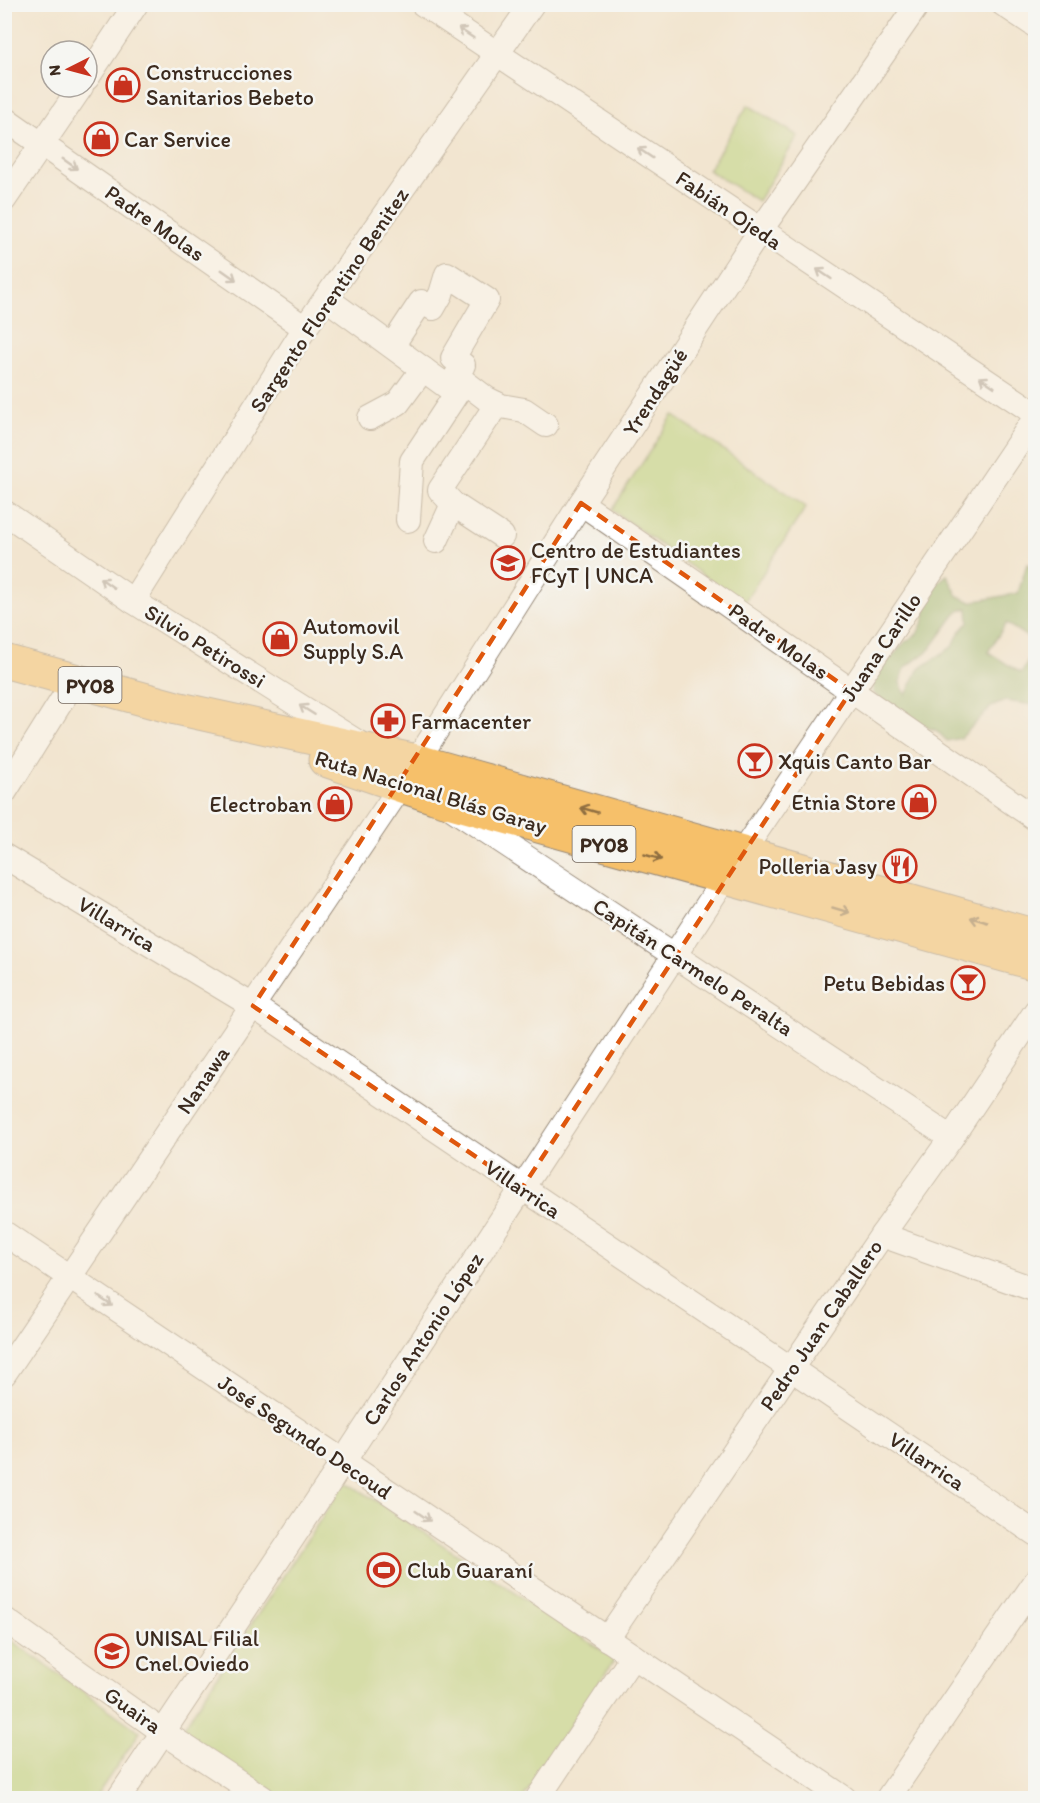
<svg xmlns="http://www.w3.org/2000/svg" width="1040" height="1803" font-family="Itim,sans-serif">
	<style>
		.green { fill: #b4d278; stroke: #787e4b; stroke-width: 1.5 }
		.forest { fill: #8fb468; stroke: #656f43; stroke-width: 1.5; fill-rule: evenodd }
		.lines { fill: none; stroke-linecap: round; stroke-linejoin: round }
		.minor-casing { stroke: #968877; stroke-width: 26 }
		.highway-casing { stroke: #968877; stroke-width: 35 }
		.minor { stroke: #fff; stroke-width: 24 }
		.highway { stroke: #f6c06b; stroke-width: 33 }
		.oneway { stroke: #a79f9a }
		.oneway2 { stroke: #8f6e41 }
		.marked { fill: none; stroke: #df570d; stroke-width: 4.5; stroke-dasharray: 12 8; stroke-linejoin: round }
		.labels { text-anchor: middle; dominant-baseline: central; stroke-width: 5; stroke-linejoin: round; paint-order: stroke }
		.shield { fill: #f6f6f2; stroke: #73675e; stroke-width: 1.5 }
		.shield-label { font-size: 21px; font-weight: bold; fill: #3b2a1e }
		.poi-label { font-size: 22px; fill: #3b2a1e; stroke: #f6f6f2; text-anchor: start }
		.street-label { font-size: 22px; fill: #3b2a1e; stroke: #f6f6f2 }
	</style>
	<rect width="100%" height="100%" fill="#f6f6f2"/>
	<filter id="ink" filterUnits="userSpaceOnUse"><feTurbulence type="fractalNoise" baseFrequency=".0167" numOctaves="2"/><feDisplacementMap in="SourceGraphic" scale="12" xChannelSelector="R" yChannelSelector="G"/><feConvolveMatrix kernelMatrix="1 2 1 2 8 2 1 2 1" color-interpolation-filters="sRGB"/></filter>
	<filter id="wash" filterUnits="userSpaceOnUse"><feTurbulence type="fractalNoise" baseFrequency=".008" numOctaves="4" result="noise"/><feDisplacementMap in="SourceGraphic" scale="24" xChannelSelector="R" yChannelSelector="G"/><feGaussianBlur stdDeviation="1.35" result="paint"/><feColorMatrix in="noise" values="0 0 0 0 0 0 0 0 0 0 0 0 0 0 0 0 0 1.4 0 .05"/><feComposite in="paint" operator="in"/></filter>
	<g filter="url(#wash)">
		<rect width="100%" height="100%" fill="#f2e5d0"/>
		<!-- green -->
		<g class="green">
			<polygon points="748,105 798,136 758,201 708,170"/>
			<polygon points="673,415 806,507 743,604 612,510"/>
			<polygon points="346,1481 615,1659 523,1798 283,1798 181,1731"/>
			<polygon points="5,1636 140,1732 95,1798 5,1798"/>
		</g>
		<!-- forest -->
		<path class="forest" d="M1027,564L1035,567V642L1006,623L988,652L1021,673L1035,650V710L1034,705L1005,701L991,707L961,738L947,741L936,730L922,726L909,716L896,712L873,693L874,677L905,642L917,634L924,620L927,604L935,585L947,575L958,596L971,602L1018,593ZM968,608L969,622L959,633L953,646L918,670L906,695L900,683L905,668L930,649L958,611Z"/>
	</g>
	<g filter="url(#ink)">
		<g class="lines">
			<!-- minor casing -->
			<g class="minor-casing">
				<g id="minor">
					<polyline points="423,4 1036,414"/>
					<polyline points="1003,4 1036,26"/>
					<polyline points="87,78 136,4"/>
					<polyline points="4,118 305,328"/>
					<polyline points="4,200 81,87"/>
					<polyline points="327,299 449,388 463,365 453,358 487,300 447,274 441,294 433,308 421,302 392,346"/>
					<polyline points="458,377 487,399 501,406 524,410 546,425"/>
					<polyline points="497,404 440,490 453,504 502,536"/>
					<polyline points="370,418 398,403 423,369"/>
					<polyline points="581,503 1036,819"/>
					<polyline points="4,512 133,601 357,742"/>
					<polyline points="408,520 412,461 464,382"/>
					<polyline points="436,541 453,504"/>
					<polyline points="133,601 305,328 532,4"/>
					<polyline points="4,793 74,681"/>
					<polyline points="453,809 951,1138"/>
					<polyline points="4,856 253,1006 1036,1534"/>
					<polyline points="4,1233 844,1798"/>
					<polyline points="882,1235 1036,1290"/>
					<polyline points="4,1374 401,786 581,503 760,231 918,4"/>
					<polyline points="4,1619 163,1732 263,1798"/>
					<polyline points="607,1639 882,1235 951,1138 1036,1011"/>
					<polyline points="119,1798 343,1462 725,878 1036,417"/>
					<polyline points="538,1798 633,1656"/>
					<polyline points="888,1798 1036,1581"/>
				</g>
			</g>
			<!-- highway casing -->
			<g class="highway-casing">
				<g id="highway">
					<polyline points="4,661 176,708 417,761 1036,936"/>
					<polyline points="325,760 434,797 1036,964"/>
				</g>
			</g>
			<!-- minor -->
			<use href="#minor" class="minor"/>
			<!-- highway -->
			<use href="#highway" class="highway"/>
		</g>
		<!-- one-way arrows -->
		<defs><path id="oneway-shaft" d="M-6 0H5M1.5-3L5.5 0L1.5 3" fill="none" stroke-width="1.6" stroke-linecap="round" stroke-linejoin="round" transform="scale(1.5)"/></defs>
		<g class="oneway">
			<use href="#oneway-shaft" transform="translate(466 33) rotate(-147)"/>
			<use href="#oneway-shaft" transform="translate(645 153) rotate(-146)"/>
			<use href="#oneway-shaft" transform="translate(70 164) rotate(35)"/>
			<use href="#oneway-shaft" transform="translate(824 274) rotate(-146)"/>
			<use href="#oneway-shaft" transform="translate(229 275) rotate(35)"/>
			<use href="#oneway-shaft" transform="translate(987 382) rotate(-146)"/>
			<use href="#oneway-shaft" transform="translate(107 583) rotate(-145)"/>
			<use href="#oneway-shaft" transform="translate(307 710) rotate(-148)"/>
			<use href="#oneway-shaft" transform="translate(105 1301) rotate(34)"/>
			<use href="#oneway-shaft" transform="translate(423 1516) rotate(34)"/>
		</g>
		<g class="oneway2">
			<use href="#oneway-shaft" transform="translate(589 810) rotate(-164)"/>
			<use href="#oneway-shaft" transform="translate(653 857) rotate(16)"/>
			<use href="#oneway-shaft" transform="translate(841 910) rotate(16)"/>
			<use href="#oneway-shaft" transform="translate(979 920) rotate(-164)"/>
		</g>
	</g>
	<!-- marked area -->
	<path d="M0 0H1040V1803H0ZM581,503L851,691L522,1188L253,1006Z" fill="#f2e5d0" fill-opacity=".55" fill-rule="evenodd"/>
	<path class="marked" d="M581,503L851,691L522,1188L253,1006Z"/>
	<!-- icons -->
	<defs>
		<g id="shop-ring" transform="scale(1.725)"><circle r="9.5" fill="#f6f6f2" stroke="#c8321e" stroke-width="1.5"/><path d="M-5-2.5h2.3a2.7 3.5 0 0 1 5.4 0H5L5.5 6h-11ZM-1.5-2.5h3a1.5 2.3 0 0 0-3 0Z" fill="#c8321e"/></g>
		<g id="university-ring" transform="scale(1.725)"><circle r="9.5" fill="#f6f6f2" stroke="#c8321e" stroke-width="1.5"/><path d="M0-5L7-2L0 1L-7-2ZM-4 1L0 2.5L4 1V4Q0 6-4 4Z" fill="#c8321e"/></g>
		<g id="pharmacy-ring" transform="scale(1.725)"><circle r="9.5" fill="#f6f6f2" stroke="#c8321e" stroke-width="1.5"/><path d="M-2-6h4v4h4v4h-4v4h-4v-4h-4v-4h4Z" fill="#c8321e"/></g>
		<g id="bar-ring" transform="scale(1.725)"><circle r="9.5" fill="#f6f6f2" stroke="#c8321e" stroke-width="1.5"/><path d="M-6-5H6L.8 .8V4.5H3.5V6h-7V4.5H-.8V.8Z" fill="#c8321e"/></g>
		<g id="restaurant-ring" transform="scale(1.725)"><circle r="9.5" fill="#f6f6f2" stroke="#c8321e" stroke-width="1.5"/><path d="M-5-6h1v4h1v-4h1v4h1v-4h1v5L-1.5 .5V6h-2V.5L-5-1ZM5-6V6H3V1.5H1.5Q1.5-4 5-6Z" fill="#c8321e"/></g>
		<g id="stadium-ring" transform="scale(1.725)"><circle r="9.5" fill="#f6f6f2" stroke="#c8321e" stroke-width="1.5"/><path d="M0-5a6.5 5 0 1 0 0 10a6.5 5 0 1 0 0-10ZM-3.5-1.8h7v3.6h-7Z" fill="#c8321e"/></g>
	</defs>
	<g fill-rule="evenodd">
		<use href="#shop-ring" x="123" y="85"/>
		<use href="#shop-ring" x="101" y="139"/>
		<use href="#university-ring" x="508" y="563"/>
		<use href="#shop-ring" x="280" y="639"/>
		<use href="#pharmacy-ring" x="388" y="721"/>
		<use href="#bar-ring" x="755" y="761"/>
		<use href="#shop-ring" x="919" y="802"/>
		<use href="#shop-ring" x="335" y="804"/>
		<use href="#restaurant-ring" x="900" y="866"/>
		<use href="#bar-ring" x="968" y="983"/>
		<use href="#stadium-ring" x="384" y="1570"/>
		<use href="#university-ring" x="112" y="1651"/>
	</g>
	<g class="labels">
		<!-- shield labels -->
		<g class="shield">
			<rect x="58.5" y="667" width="63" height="36" rx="4.5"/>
			<rect x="572.5" y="826" width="63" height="36" rx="4.5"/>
		</g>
		<g class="shield-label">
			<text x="90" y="685">PY08</text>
			<text x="604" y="844">PY08</text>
		</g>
		<!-- poi labels -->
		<g class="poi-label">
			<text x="146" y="72">Construcciones<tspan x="146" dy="25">Sanitarios Bebeto</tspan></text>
			<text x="124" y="139">Car Service</text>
			<text x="531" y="550">Centro de Estudiantes<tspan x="531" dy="25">FCyT | UNCA</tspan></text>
			<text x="303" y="626">Automovil<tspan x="303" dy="25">Supply S.A</tspan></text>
			<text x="411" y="721">Farmacenter</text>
			<text x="778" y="761">Xquis Canto Bar</text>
			<text x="896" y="802" text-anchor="end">Etnia Store</text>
			<text x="312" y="804" text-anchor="end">Electroban</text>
			<text x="877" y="866" text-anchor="end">Polleria Jasy</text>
			<text x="945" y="983" text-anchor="end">Petu Bebidas</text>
			<text x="407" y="1570">Club Guaraní</text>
			<text x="135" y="1638">UNISAL Filial<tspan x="135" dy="25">Cnel.Oviedo</tspan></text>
		</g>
		<!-- street labels -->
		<g class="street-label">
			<text transform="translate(729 210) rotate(34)">Fabián Ojeda</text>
			<text transform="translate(155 223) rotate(35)">Padre Molas</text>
			<text transform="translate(329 300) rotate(-56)">Sargento Florentino Benitez</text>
			<text transform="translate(655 392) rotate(-57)">Yrendagüé</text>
			<text transform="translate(779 641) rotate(35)">Padre Molas</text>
			<text transform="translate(205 646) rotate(32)">Silvio Petirossi</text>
			<text transform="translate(881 647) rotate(-56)">Juana Carillo</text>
			<text transform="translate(431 792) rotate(17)">Ruta Nacional Blás Garay</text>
			<text transform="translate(117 924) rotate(31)">Villarrica</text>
			<text transform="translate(693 967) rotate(33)">Capitán Carmelo Peralta</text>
			<text transform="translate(203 1080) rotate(-56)">Nanawa</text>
			<text transform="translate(523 1189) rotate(34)">Villarrica</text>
			<text transform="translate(821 1325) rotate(-56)">Pedro Juan Caballero</text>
			<text transform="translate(423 1339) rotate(-57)">Carlos Antonio López</text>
			<text transform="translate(305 1437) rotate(34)">José Segundo Decoud</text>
			<text transform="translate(927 1461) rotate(34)">Villarrica</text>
			<text transform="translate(133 1710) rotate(35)">Guaira</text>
		</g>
	</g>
	<!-- margin -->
	<rect width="1040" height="1803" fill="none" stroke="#f6f6f2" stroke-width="24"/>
	<!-- north arrow -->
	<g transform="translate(69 69) rotate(264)"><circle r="28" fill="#f6f6f2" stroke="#aba49d" stroke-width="1.5"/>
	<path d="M0-4.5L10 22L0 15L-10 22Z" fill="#c8321e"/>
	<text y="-9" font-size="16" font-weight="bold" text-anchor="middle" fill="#3b2a1e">N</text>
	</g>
</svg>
